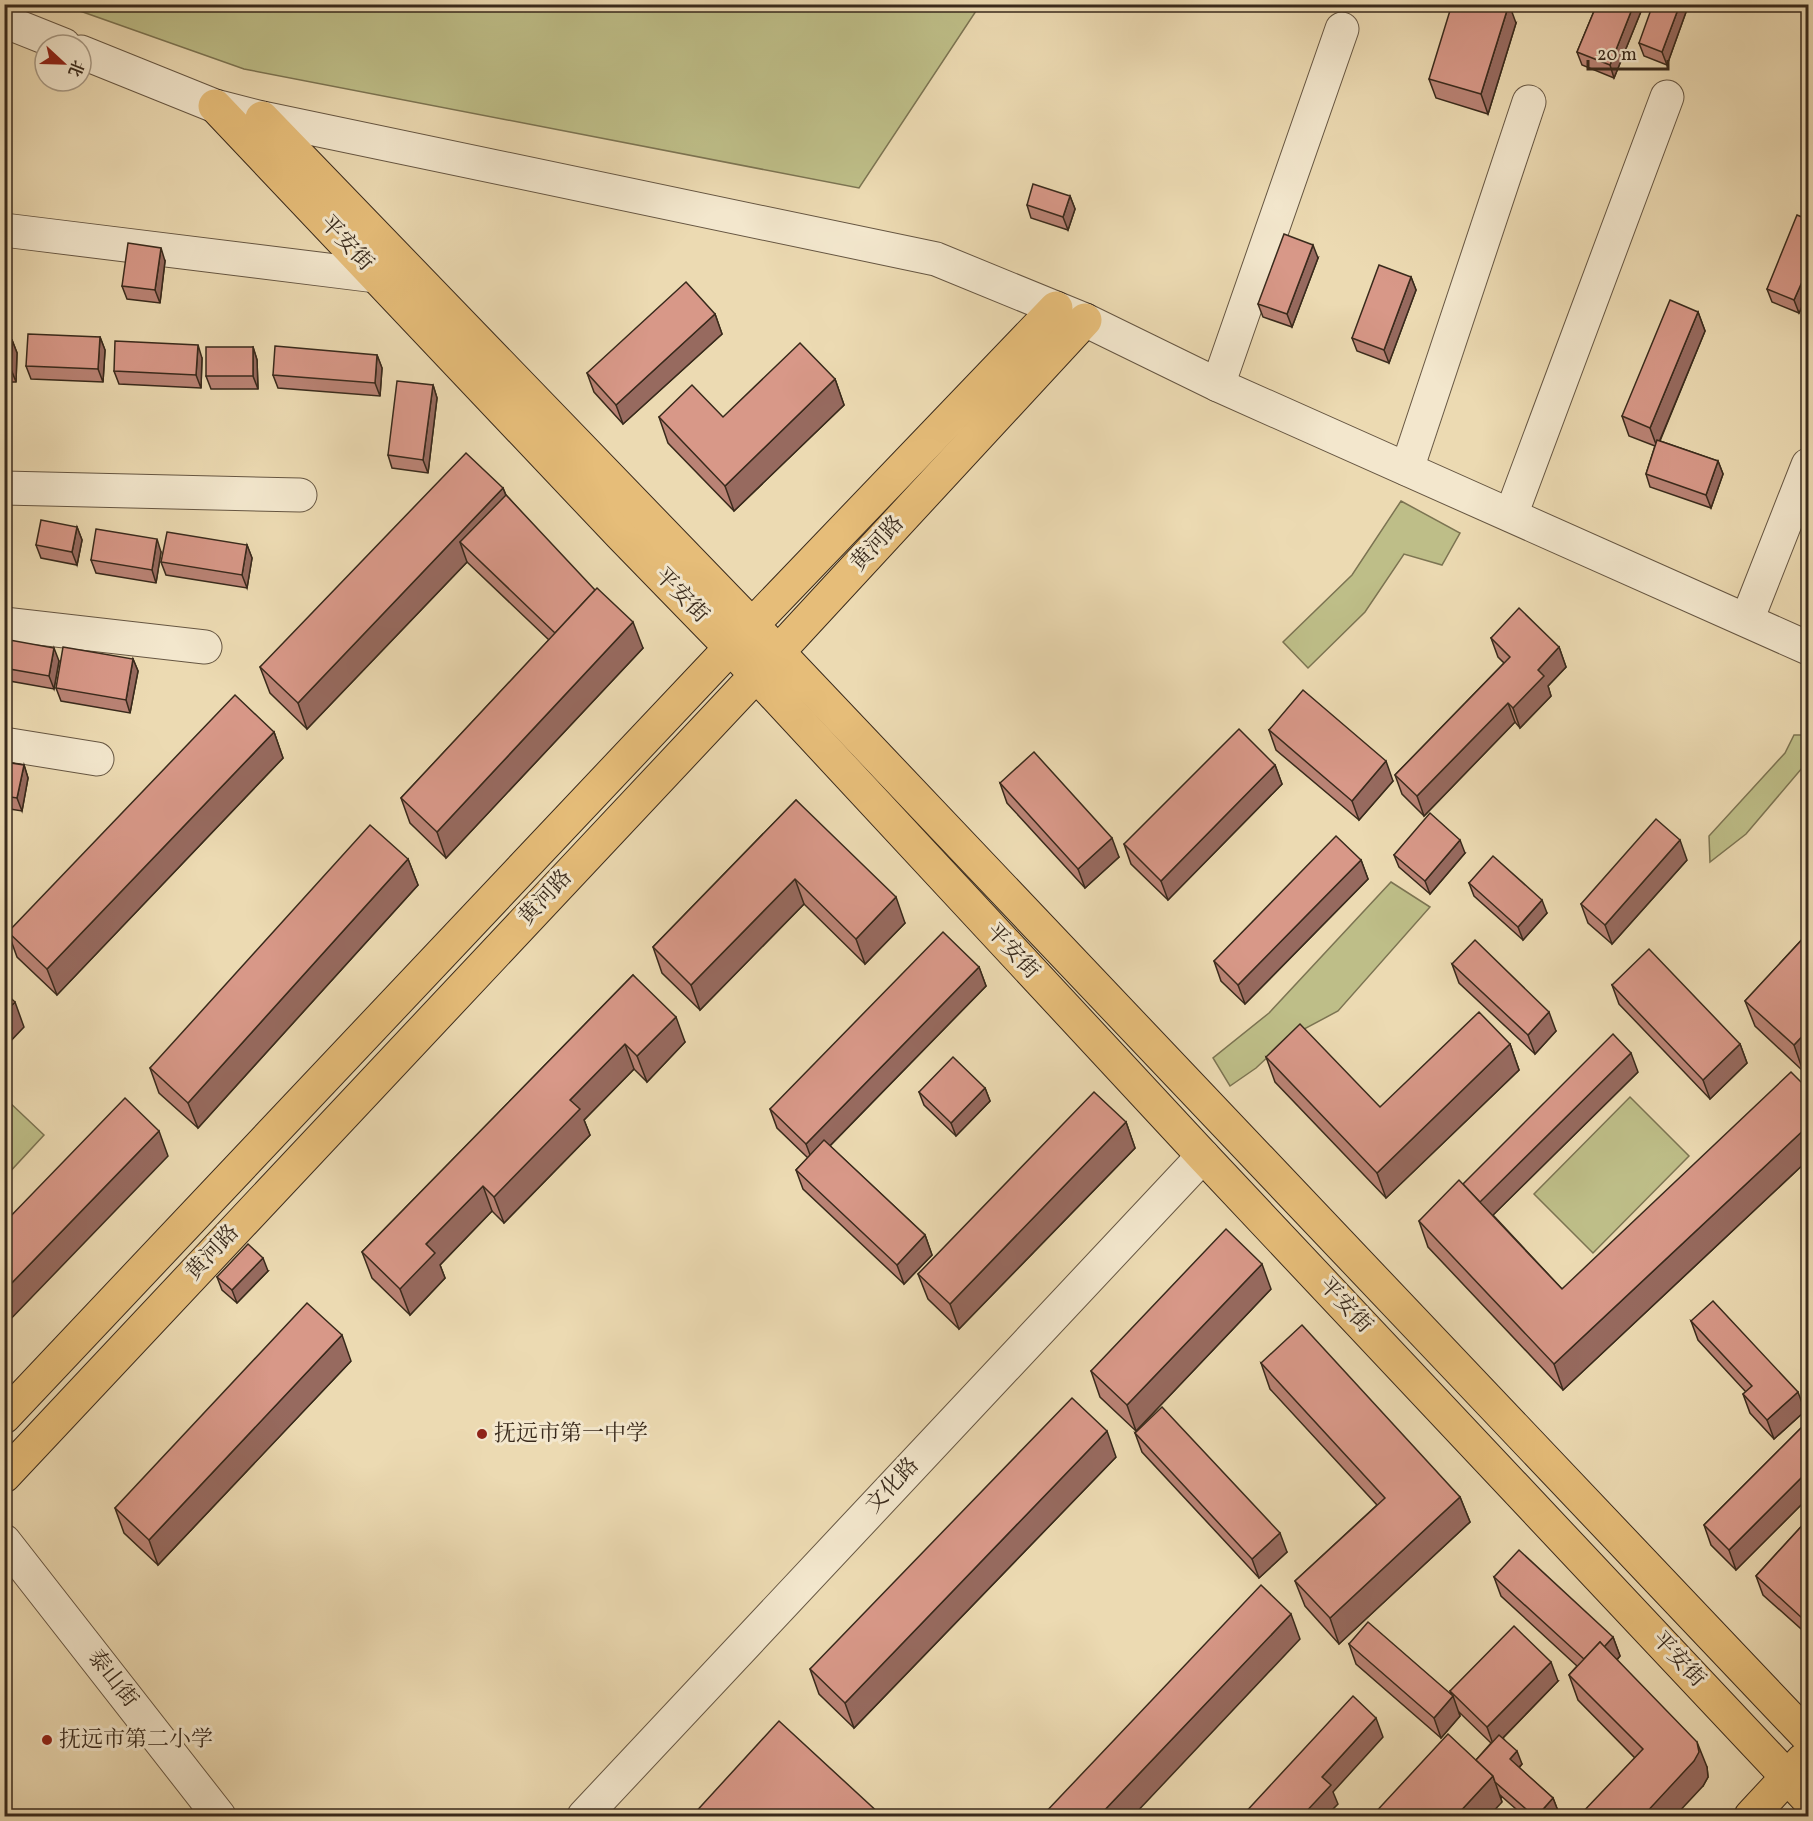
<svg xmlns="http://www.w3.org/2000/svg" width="1813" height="1821" font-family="Vollkorn,'Noto Serif SC',serif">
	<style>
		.green { fill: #bebe88; stroke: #7c7452; stroke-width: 1.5 }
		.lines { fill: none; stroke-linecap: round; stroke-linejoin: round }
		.minor-casing { stroke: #665642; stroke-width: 35 }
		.major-casing { stroke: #392a1c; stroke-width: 35 }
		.minor { stroke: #f3e7cd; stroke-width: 33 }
		.major { stroke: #e6bd79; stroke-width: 33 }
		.wall { fill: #ba8375; stroke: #392a1c; stroke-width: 1.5 }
		.shaded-wall { fill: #976a5f; stroke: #392a1c; stroke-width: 1.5 }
		.building { fill: #d89888; stroke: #392a1c; stroke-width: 1.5 }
		.poi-dot { fill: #8f2418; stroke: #f3e7cd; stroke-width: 2 }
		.labels { text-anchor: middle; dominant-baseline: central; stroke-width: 6; stroke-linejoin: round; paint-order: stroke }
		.street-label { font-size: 22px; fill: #392a1c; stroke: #f3e7cd }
		.poi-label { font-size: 22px; fill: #392a1c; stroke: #f3e7cd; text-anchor: start }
	</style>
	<rect width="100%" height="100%" fill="#ecdab2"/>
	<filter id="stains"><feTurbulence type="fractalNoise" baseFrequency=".00333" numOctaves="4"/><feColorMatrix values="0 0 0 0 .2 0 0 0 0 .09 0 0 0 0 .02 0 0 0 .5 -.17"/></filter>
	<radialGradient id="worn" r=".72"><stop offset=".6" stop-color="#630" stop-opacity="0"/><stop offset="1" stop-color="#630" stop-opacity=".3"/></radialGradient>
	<!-- green -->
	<g class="green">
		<polygon points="63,5 980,5 859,188 244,69"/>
		<polygon points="1401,501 1460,533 1442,565 1404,554 1365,612 1308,668 1283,642 1352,575"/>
		<polygon points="1794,735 1808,735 1808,761 1746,834 1710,862 1709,836 1785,753"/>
		<polygon points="1391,882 1430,907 1338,1011 1289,1037 1256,1068 1230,1086 1213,1058 1269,1013"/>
		<polygon points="1630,1097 1689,1156 1593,1253 1534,1194"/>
		<polygon points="7,1100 44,1135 5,1177 4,1103"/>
	</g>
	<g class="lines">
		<!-- minor casing -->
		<g class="minor-casing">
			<g id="minor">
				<polyline points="4,21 64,45"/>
				<polyline points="81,52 215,106 262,118 936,259 1085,320 1218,385 1808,648"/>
				<polyline points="4,230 376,276"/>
				<polyline points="1218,385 1342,29"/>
				<polyline points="1407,469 1529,102"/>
				<polyline points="4,488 300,495"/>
				<polyline points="1511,515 1667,97"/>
				<polyline points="1747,620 1808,465"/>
				<polyline points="4,624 205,647"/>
				<polyline points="4,744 97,759"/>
				<polyline points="4,1541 219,1816"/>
				<polyline points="584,1816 1203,1156"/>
			</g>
		</g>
		<!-- major casing -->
		<g class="major-casing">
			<g id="major">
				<polyline points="215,106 621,535 731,648 1203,1156 1808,1799"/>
				<polyline points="262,118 778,652 1808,1737"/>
				<polyline points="4,1417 751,626 1056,308"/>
				<polyline points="4,1476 778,652 1085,320"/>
				<polyline points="1751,1816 1803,1760"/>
			</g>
		</g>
		<!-- minor -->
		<use href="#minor" class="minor"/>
		<!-- major -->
		<use href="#major" class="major"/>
	</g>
	<!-- wall -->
	<g class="wall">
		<polygon points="1597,4 1644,4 1614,78 1582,65 1577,52"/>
		<polygon points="1686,12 1667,65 1644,56 1639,43"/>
		<polygon points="1516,23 1488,114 1436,98 1429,79"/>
		<polygon points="1070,196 1075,209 1068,230 1031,218 1027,205"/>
		<polygon points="1809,220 1809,291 1799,313 1772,302 1767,289"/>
		<polygon points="1318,258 1292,327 1263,317 1258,304"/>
		<polygon points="165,261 160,303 127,299 122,286"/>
		<polygon points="1411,277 1416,290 1389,363 1357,351 1352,338"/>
		<polygon points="1698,312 1705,331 1660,441 1718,461 1723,474 1711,508 1650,487 1646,474 1655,446 1629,436 1622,416"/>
		<polygon points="715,314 722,334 623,424 594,392 587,373"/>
		<polygon points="100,337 105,350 103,382 31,379 26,366"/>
		<polygon points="4,339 12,340 17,353 16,382 4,382"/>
		<polygon points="253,347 257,360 258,389 211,389 206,376"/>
		<polygon points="377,355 382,368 380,396 278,388 273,375"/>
		<polygon points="202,358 201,388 119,384 114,371"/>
		<polygon points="835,379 844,405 734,511 668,443 659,417 723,417"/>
		<polygon points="433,385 437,398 428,473 392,468 388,455"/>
		<polygon points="503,488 506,495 643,648 446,858 410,823 401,798 549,640 467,562 307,729 270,693 260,667"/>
		<polygon points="77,527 82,540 77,565 41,558 36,545"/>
		<polygon points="247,545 252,558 247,588 166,575 161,562"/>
		<polygon points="161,552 156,583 96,573 91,560"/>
		<polygon points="1491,638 1559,647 1566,667 1548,686 1551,696 1520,728 1515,722 1424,816 1402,794 1395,775 1504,663 1498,657"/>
		<polygon points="4,639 59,661 54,689 4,680"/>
		<polygon points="133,659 138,671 130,713 61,701 56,688"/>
		<polygon points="1269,730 1393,781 1359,820 1276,750"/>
		<polygon points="274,732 283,758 57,995 17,957 8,932"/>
		<polygon points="4,762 24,765 28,778 22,811 4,808"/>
		<polygon points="1275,765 1282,784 1168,900 1131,864 1124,844"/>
		<polygon points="1000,783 1119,857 1085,888 1007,803"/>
		<polygon points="796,800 905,923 865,964 804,904 700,1010 662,973 653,947"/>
		<polygon points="1465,853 1430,894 1399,867 1394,855"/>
		<polygon points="408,859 418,885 198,1128 159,1093 150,1068"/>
		<polygon points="1361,860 1368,879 1245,1004 1221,981 1214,961"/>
		<polygon points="1687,860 1612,944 1588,923 1581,904"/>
		<polygon points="1469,883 1547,913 1523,940 1474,896"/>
		<polygon points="1809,932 1809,1065 1803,1071 1755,1026 1745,1001"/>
		<polygon points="1452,964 1556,1031 1535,1054 1459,983"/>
		<polygon points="979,967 986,986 830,1146 925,1235 932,1255 904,1284 803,1189 796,1170 808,1158 777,1128 770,1109"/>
		<polygon points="633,975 685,1042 647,1082 634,1069 584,1120 590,1135 504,1223 492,1211 440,1265 445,1278 410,1315 372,1278 362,1252"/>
		<polygon points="1612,985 1740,1044 1747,1063 1710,1099 1619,1004"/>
		<polygon points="1510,1044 1519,1070 1386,1198 1275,1082 1266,1057 1380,1107"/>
		<polygon points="1638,1072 1493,1215 1562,1289 1809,1090 1809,1159 1563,1390 1428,1247 1419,1221"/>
		<polygon points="985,1088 990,1101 956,1136 924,1105 919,1092"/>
		<polygon points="1126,1122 1135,1148 959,1329 928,1299 918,1274"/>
		<polygon points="268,1271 237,1303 222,1290 217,1277"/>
		<polygon points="1271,1289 1136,1431 1100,1397 1091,1371"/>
		<polygon points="1691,1321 1805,1411 1774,1439 1750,1413 1743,1394 1746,1392 1698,1340"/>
		<polygon points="351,1361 158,1565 124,1533 115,1508"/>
		<polygon points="1261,1363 1460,1497 1470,1522 1339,1644 1305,1606 1295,1581 1377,1505 1270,1389"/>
		<polygon points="1809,1420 1809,1497 1736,1570 1711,1545 1704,1525"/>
		<polygon points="1135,1433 1287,1552 1259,1578 1142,1452"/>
		<polygon points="1116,1457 854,1728 819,1694 810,1669"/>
		<polygon points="1809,1518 1809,1636 1763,1595 1756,1576"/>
		<polygon points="1494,1577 1613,1637 1620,1656 1617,1660 1707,1767 1708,1777 1703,1786 1635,1758 1578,1700 1569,1675 1577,1666 1501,1596"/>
		<polygon points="1349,1644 1452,1695 1450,1691 1558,1681 1503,1738 1522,1764 1519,1768 1553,1798 1558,1811 1553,1816 1524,1816 1500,1795 1502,1802 1476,1760 1491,1743 1459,1712 1460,1716 1441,1738 1356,1664"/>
	</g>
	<!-- shaded-wall -->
	<g class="shaded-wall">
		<polygon points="1509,4 1516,23 1488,114 1481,94"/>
		<polygon points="1634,4 1644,4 1614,78 1610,65"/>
		<polygon points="1680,4 1684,4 1686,12 1667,65 1662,52"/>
		<polygon points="1070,196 1075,209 1068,230 1063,217"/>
		<polygon points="1313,245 1318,258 1292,327 1287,314"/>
		<polygon points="161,248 165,261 160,303 155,290"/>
		<polygon points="1809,266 1809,291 1799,313 1794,300"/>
		<polygon points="1411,277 1416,290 1389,363 1384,350"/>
		<polygon points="1698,312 1705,331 1657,447 1650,428"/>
		<polygon points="715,314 722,334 623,424 616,405"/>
		<polygon points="100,337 105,350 103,382 98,369"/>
		<polygon points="12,340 17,353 16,382 11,369"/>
		<polygon points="198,345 202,358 201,388 196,375"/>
		<polygon points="253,347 257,360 258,389 253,376"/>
		<polygon points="377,355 382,368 380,396 375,383"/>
		<polygon points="835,379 844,405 734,511 725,486"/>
		<polygon points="433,385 437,398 428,473 423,460"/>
		<polygon points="1718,461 1723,474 1711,508 1706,495"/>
		<polygon points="503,488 513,514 460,542 467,562 307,729 298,703"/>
		<polygon points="77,527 82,540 77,565 72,552"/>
		<polygon points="157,539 161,552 156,583 152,570"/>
		<polygon points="247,545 252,558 247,588 242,575"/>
		<polygon points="633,622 643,648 446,858 437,832"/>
		<polygon points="1559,647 1566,667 1548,686 1551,696 1520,728 1513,708 1538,670"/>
		<polygon points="54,648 59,661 54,689 49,676"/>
		<polygon points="133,659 138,671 130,713 126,700"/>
		<polygon points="1508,703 1515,722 1424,816 1417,796"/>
		<polygon points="274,732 283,758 57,995 47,969"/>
		<polygon points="1386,761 1393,781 1359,820 1352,801"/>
		<polygon points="24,765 28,778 22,811 17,798"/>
		<polygon points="1275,765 1282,784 1168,900 1161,881"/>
		<polygon points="1112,838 1119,857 1085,888 1078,869"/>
		<polygon points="1460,840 1465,853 1430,894 1425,881"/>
		<polygon points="1680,840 1687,860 1612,944 1605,925"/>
		<polygon points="408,859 418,885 198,1128 188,1103"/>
		<polygon points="1361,860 1368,879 1245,1004 1238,985"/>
		<polygon points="795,879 804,904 700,1010 691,985"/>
		<polygon points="896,897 905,923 865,964 856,939"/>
		<polygon points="1542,900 1547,913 1523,940 1518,927"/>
		<polygon points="979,967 986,986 813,1163 806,1144"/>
		<polygon points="15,1002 24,1027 4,1048 4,1013"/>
		<polygon points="1549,1012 1556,1031 1535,1054 1528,1035"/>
		<polygon points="676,1017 685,1042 647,1082 637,1056"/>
		<polygon points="1809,1029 1809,1065 1803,1071 1794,1045"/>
		<polygon points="625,1044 634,1069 584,1120 590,1135 504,1223 494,1197 570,1100"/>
		<polygon points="1510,1044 1519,1070 1386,1198 1377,1173"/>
		<polygon points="1740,1044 1747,1063 1710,1099 1703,1080"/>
		<polygon points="1631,1053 1638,1072 1485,1223 1478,1203"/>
		<polygon points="985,1088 990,1101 956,1136 951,1123"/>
		<polygon points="1126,1122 1135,1148 959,1329 950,1304"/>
		<polygon points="1809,1125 1809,1159 1563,1390 1554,1364"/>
		<polygon points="159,1131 168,1156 4,1326 4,1291"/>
		<polygon points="483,1186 492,1211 440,1265 445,1278 410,1315 400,1289 426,1244"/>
		<polygon points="925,1235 932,1255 904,1284 897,1265"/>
		<polygon points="263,1258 268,1271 237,1303 232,1290"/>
		<polygon points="1262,1264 1271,1289 1136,1431 1127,1405"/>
		<polygon points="342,1335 351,1361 158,1565 149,1540"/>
		<polygon points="1798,1392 1805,1411 1774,1439 1767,1420"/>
		<polygon points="1107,1431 1116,1457 854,1728 845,1703"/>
		<polygon points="1809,1470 1809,1497 1736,1570 1729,1550"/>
		<polygon points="1460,1497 1470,1522 1339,1644 1330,1618"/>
		<polygon points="1280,1533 1287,1552 1259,1578 1252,1559"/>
		<polygon points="1809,1610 1809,1636 1802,1618"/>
		<polygon points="1291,1614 1300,1639 1133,1816 1099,1816"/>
		<polygon points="1613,1637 1620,1656 1595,1683 1588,1663"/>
		<polygon points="1551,1662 1558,1681 1494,1747 1487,1727"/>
		<polygon points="1453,1696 1460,1716 1441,1738 1434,1718"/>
		<polygon points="1376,1718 1383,1737 1333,1792 1338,1804 1326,1816 1302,1816 1322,1777"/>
		<polygon points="1697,1742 1707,1767 1708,1777 1703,1786 1675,1816 1643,1816"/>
		<polygon points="1517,1751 1522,1764 1514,1772 1510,1759"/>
		<polygon points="1493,1776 1502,1802 1489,1816 1456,1816"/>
		<polygon points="1553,1798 1558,1811 1553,1816 1537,1816"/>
	</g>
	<!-- building -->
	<g class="building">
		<polygon points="1452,4 1509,4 1481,94 1429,79"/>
		<polygon points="1597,4 1634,4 1610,65 1577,52"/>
		<polygon points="1653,4 1680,4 1662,52 1639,43"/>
		<polygon points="1033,184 1070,196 1063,217 1027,205"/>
		<polygon points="1797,215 1809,220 1809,266 1794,300 1767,289"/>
		<polygon points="1284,234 1313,245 1287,314 1258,304"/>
		<polygon points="128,243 161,248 155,290 122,286"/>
		<polygon points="1379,265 1411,277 1384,350 1352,338"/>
		<polygon points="686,282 715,314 616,405 587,373"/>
		<polygon points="1670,300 1698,312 1650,428 1622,416"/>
		<polygon points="28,334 100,337 98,369 26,366"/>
		<polygon points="4,339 12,340 11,369 4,369"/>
		<polygon points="115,341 198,345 196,375 114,371"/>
		<polygon points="800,343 835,379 725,486 659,417 692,385 723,417"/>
		<polygon points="275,346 377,355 375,383 273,375"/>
		<rect x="206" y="347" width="47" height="29"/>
		<polygon points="397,381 433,385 423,460 388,455"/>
		<polygon points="1657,440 1718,461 1706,495 1646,474"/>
		<polygon points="466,453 503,488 298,703 260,667"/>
		<polygon points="506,495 595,590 555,633 460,542"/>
		<polygon points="41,520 77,527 72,552 36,545"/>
		<polygon points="96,529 157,539 152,570 91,560"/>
		<polygon points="167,532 247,545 242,575 161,562"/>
		<polygon points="597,588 633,622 437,832 401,798"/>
		<polygon points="1519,608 1559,647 1538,670 1544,676 1513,708 1508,703 1417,796 1395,775 1510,657 1491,638"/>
		<polygon points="4,639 54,648 49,676 4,668"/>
		<polygon points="63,647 133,659 126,700 56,688"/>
		<polygon points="1303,690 1386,761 1352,801 1269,730"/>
		<polygon points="235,695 274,732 47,969 8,932"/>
		<polygon points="1239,729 1275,765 1161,881 1124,844"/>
		<polygon points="1034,752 1112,838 1078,869 1000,783"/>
		<polygon points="4,762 24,765 17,798 4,796"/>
		<polygon points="796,800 896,897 856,939 795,879 691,985 653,947"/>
		<polygon points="1430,813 1460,840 1425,881 1394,855"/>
		<polygon points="1656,819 1680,840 1605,925 1581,904"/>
		<polygon points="370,825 408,859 188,1103 150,1068"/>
		<polygon points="1336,836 1361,860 1238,985 1214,961"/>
		<polygon points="1493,856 1542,900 1518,927 1469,883"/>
		<polygon points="943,932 979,967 806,1144 770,1109"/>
		<polygon points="1809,932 1809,1029 1794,1045 1745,1001"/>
		<polygon points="1475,940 1549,1012 1528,1035 1452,964"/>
		<polygon points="1649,949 1740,1044 1703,1080 1612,985"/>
		<polygon points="633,975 676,1017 637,1056 625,1044 570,1100 580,1109 494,1197 483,1186 426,1244 435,1253 400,1289 362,1252"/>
		<polygon points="4,992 15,1002 4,1013"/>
		<polygon points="1479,1012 1510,1044 1377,1173 1266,1057 1300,1024 1380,1107"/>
		<polygon points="1613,1034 1631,1053 1480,1202 1463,1184"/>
		<polygon points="953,1057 985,1088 951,1123 919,1092"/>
		<polygon points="1791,1072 1809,1090 1809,1125 1554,1364 1419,1221 1459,1180 1562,1289"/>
		<polygon points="1094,1092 1126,1122 950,1304 918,1274"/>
		<polygon points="125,1098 159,1131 4,1291 4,1223"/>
		<polygon points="824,1140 925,1235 897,1265 796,1170"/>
		<polygon points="1226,1229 1262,1264 1127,1405 1091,1371"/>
		<polygon points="248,1244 263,1258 232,1290 217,1277"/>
		<polygon points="1713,1301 1798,1392 1767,1420 1743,1394 1752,1386 1691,1321"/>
		<polygon points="307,1303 342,1335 149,1540 115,1508"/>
		<polygon points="1302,1325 1460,1497 1330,1618 1295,1581 1385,1498 1261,1363"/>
		<polygon points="1072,1398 1107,1431 845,1703 810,1669"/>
		<polygon points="1162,1407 1280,1533 1252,1559 1135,1433"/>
		<polygon points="1809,1420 1809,1470 1729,1550 1704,1525"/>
		<polygon points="1809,1518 1809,1610 1802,1618 1756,1576"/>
		<polygon points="1519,1550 1613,1637 1604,1647 1600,1642 1584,1659 1494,1577"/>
		<polygon points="1261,1585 1291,1614 1099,1816 1042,1816"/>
		<polygon points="1368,1622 1453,1696 1434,1718 1349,1644"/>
		<polygon points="1514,1626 1551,1662 1487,1727 1450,1691"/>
		<polygon points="1600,1642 1697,1742 1699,1752 1694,1761 1643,1816 1579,1816 1643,1749 1569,1675"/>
		<polygon points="1353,1696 1376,1718 1322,1777 1331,1785 1302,1816 1242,1816"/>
		<polygon points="779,1721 882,1816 692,1816"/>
		<polygon points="1448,1734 1493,1776 1456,1816 1372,1816"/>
		<polygon points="1499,1735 1517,1751 1510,1759 1553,1798 1537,1816 1534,1816 1495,1782 1493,1776 1476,1760"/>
	</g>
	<!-- markers -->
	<g class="poi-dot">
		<circle cx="482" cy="1434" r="6"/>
		<circle cx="47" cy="1740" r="6"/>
	</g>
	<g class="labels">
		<!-- street labels -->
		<g class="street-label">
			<text transform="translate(346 244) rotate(47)">平安街</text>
			<text transform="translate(878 544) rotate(-47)">黄河路</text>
			<text transform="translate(681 596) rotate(46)">平安街</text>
			<text transform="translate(546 898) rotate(-47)">黄河路</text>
			<text transform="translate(1012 952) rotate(47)">平安街</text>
			<text transform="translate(213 1253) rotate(-47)">黄河路</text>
			<text transform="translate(1345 1306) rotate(47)">平安街</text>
			<text transform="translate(893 1486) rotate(-47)">文化路</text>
			<text transform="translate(1678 1660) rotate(47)">平安街</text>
			<text transform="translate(112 1679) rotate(52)">泰山街</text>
		</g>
		<!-- poi labels -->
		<g class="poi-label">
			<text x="494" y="1434">抚远市第一中学</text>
			<text x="59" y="1740">抚远市第二小学</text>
		</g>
	</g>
	<!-- margin -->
	<rect width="1813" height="1821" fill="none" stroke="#ecdab2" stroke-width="24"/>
	<rect x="6" y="6" width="1801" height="1809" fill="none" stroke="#392a1c" stroke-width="3"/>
	<rect x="12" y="12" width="1789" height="1797" fill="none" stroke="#392a1c" stroke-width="1.5"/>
	<!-- north arrow -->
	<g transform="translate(63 63) rotate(112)"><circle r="28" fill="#f3e7cd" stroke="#a99b86" stroke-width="1.5"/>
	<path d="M0-4.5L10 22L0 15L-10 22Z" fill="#8f2418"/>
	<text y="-9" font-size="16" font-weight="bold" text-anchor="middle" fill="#392a1c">北</text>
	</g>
	<!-- scale -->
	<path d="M1588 60v9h80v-9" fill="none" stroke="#392a1c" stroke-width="3"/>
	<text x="1597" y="60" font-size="18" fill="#392a1c" stroke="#f3e7cd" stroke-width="4.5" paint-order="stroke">20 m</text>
	<rect width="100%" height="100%" filter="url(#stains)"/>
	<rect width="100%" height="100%" fill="url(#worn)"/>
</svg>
